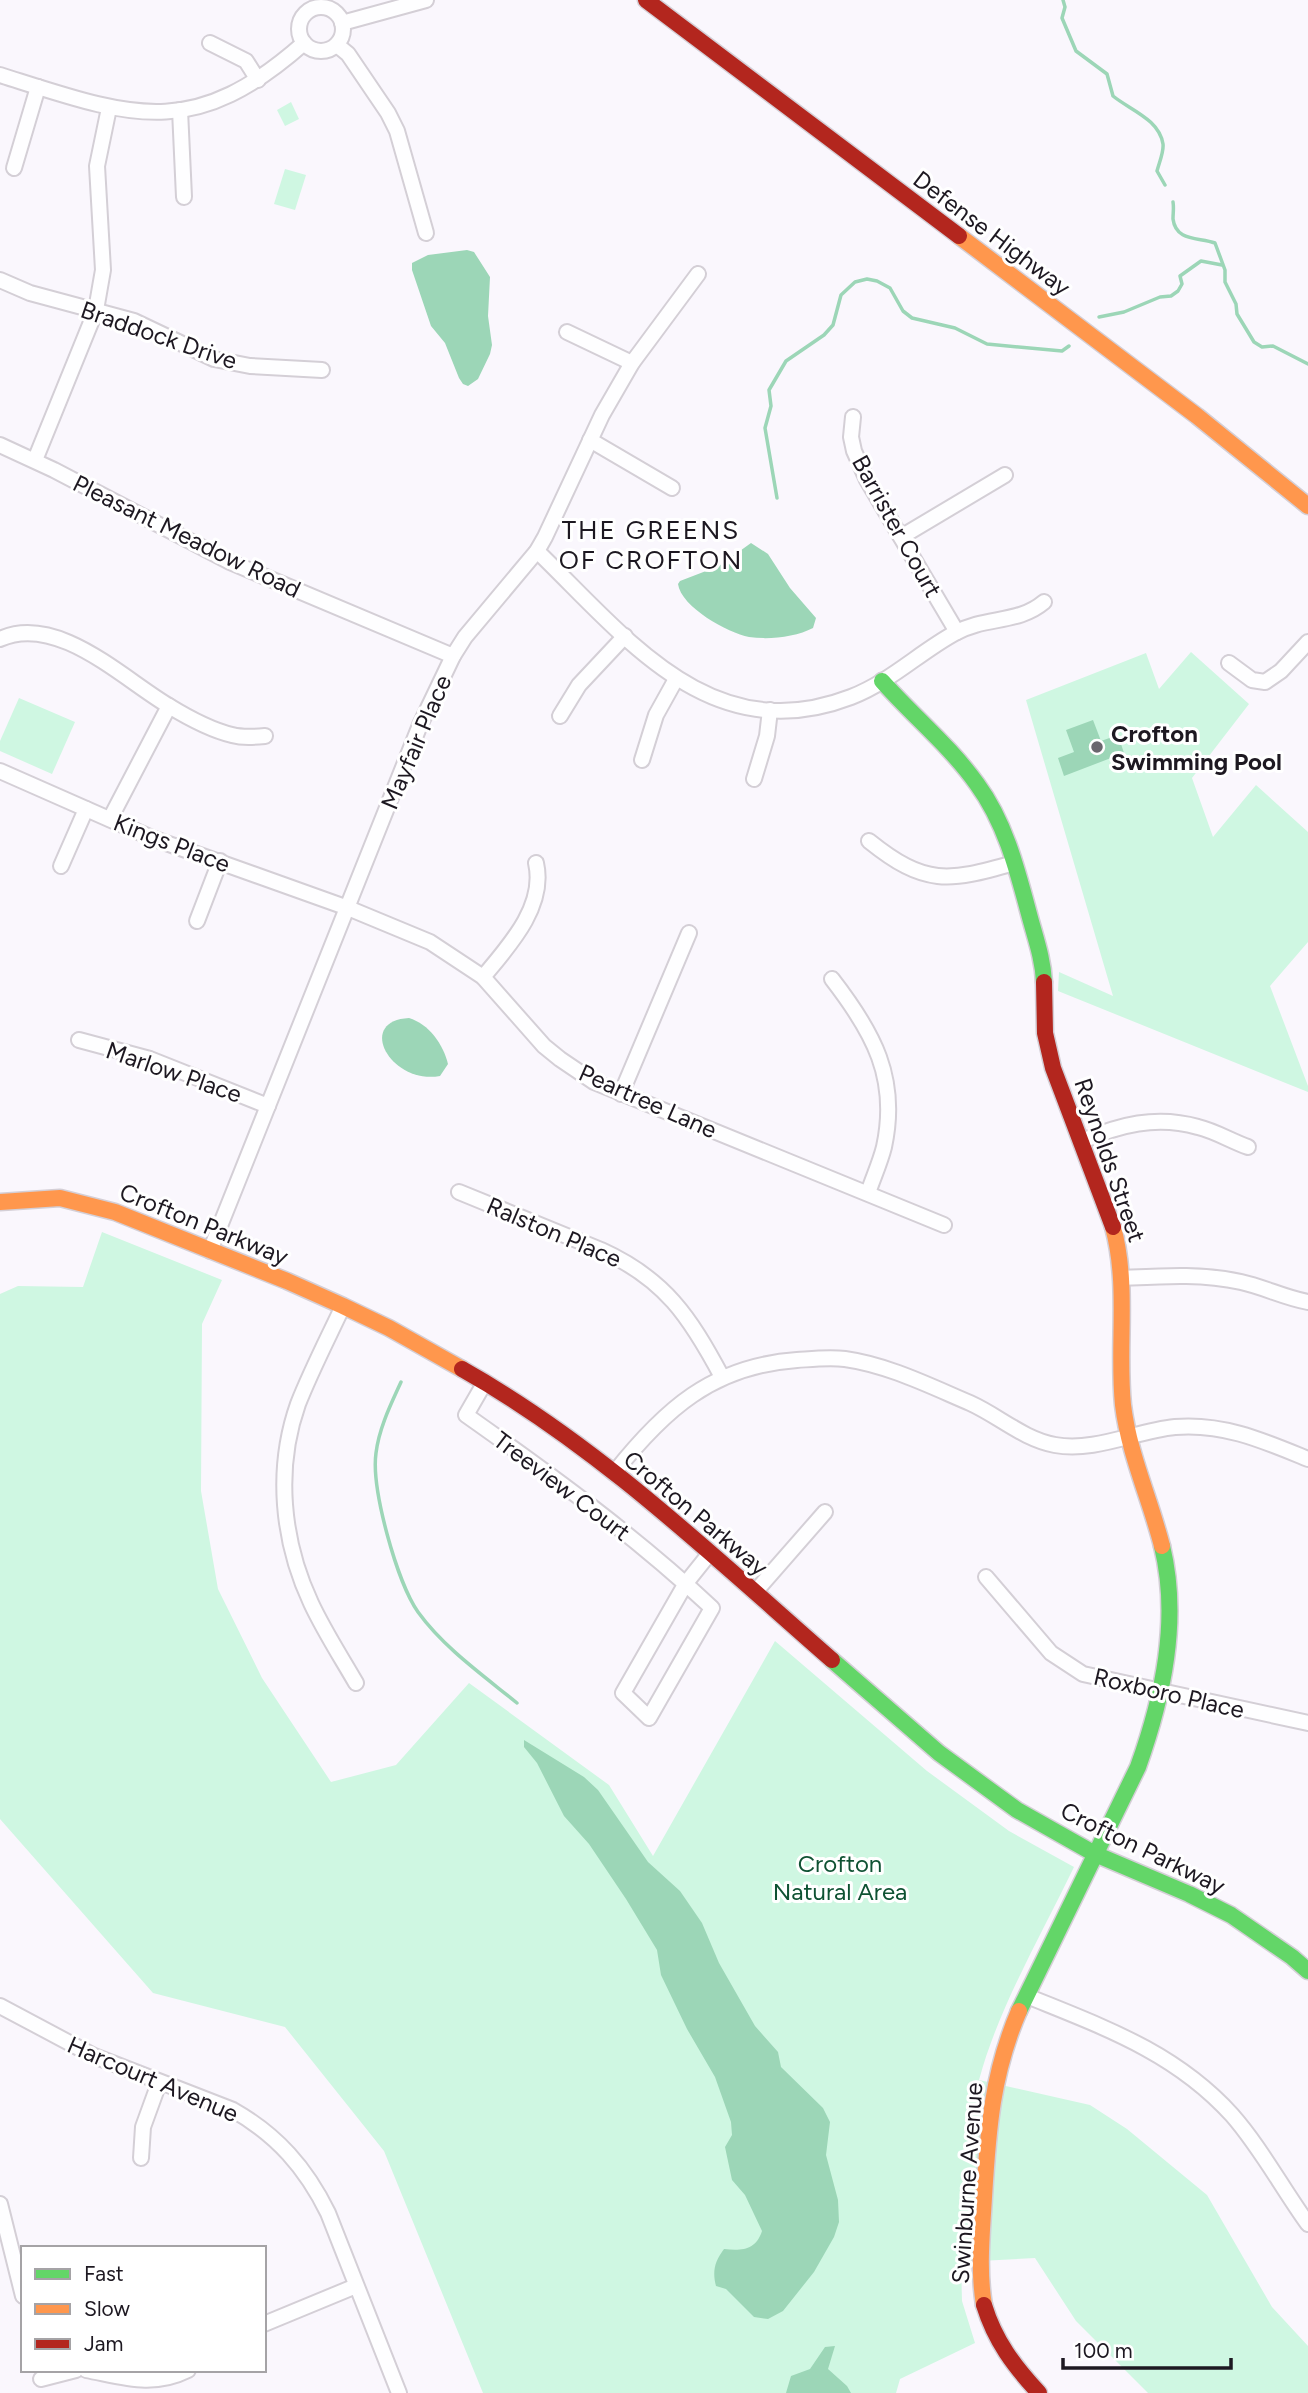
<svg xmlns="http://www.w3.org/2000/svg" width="1308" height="2393" font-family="Figtree,sans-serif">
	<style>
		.green { fill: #cff7e2 }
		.water { fill: #9cd6b7 }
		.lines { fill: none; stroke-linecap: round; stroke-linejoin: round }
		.stream { stroke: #9cd6b7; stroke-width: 3.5 }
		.street-casing { stroke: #d4cfd6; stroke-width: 18 }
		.fast-casing { stroke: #d4cfd6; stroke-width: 19 }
		.slow-casing { stroke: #d4cfd6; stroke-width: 19 }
		.jam-casing { stroke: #d4cfd6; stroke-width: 19 }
		.street { stroke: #fefeff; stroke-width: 14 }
		.fast { stroke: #63d668; stroke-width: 16 }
		.slow { stroke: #ff974d; stroke-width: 16 }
		.jam { stroke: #b3261e; stroke-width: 16 }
		.poi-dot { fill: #6a666e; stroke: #fff; stroke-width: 2.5 }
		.labels { text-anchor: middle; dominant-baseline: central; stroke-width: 6; stroke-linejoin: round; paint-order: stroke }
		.street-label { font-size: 24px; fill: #1d1821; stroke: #fff }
		.poi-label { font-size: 24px; font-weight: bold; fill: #1d1821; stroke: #fff; text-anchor: start }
		.park-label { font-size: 24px; fill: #0f5233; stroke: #fff }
		.neighbourhood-label { font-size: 26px; letter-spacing: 2px; fill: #1d1821; stroke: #fff }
	</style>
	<rect width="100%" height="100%" fill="#faf7fd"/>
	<!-- green -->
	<g class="green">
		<polygon points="291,102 299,119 285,126 277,110"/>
		<polygon points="285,169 306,175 295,210 274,204"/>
		<polygon points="1191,652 1249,704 1192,778 1213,837 1256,785 1308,832 1308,942 1270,986 1308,1086 1308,1092 1058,991 1059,972 1113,996 1026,700 1146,653 1159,689"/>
		<polygon points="19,698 75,722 52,774 0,751 0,741"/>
		<path d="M102,1232L222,1280L202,1324L201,1491L218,1589L262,1678L331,1782L396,1765L469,1683L609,1785L653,1856L775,1641L927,1771L1009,1831L1074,1867C1041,1936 999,2006 979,2080L1090,2105L1127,2129L1207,2195L1272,2307L1308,2346V2393H1148L1076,2321L1035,2258L961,2262L962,2301L975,2343L900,2379L896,2393H483L384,2151L285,2027L153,1993L0,1819V1294L18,1286L83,1287Z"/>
	</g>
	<!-- water -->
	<g class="water">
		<polygon points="467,250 474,252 490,277 488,316 492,345 490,354 478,379 468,386 463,384 459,378 445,343 431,326 412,270 412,263 428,255"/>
		<path d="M751,543L768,554L790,588L816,618L813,628C796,637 769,640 749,637C728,633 681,607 678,584L680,581L719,566Z"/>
		<polygon points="1093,720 1101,741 1118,735 1124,753 1064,776 1058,758 1074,752 1066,730"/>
		<path d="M409,1018C429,1024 443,1044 448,1064L440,1076C391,1085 355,1021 409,1018Z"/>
		<path d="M524,1740L584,1777L598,1790L648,1862L680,1891L702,1923L719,1963L755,2026L778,2052L781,2067L823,2108L830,2122L826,2155L838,2200L839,2222L834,2237L814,2272L783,2311L768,2319L754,2317L726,2289L716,2286C712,2271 715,2261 724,2249C742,2251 756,2250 762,2231L745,2195L732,2180L725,2147L732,2135L731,2122L726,2108L715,2077L687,2029L661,1975L657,1950L626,1899L589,1844L564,1816L537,1763L524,1747Z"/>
		<polygon points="835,2346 828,2369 847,2386 851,2393 786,2393 791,2376 810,2369 825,2347"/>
	</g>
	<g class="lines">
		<!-- stream -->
		<g class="stream">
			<path d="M1063,0L1065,7L1062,18L1076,51L1107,74L1113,96C1130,110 1159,119 1163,144C1164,152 1159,163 1157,171L1165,185"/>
			<path d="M1173,202C1174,208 1173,213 1173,219C1176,242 1199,237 1215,243L1225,270V282L1236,304L1237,314L1254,342L1262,347L1273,346L1308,364"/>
			<polyline points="1099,317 1124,312 1160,297 1171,296 1178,291 1182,284 1180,276 1201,261 1222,265"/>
			<polyline points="777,498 765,428 771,406 769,390 786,361 824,335 833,325 841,295 855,282 867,279 877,281 890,288 903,311 912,318 955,328 987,344 1062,351 1069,346"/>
			<path d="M401,1382C391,1404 379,1428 376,1453C371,1489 397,1582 418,1612C444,1648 484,1676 517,1703"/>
		</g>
		<!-- street casing -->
		<g class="street-casing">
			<g id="street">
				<circle cx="321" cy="29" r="22"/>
				<polyline points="342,23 426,0"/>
				<polyline points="210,43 246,61 258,80"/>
				<polyline points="337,45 348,54 388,113 397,131 426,233"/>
				<path d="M0,75C130,116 191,143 304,43"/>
				<polyline points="180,110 184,197"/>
				<polyline points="14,168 38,87"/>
				<polyline points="0,280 30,293 134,321 214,359 250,366 322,370"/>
				<polyline points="567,332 632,363"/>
				<polyline points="853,417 851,437 854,451 867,480 957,632"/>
				<polyline points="590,440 672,488"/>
				<polyline points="0,445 54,470 230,562 453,656"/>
				<polyline points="35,460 96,310 103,270 97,166 109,108"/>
				<polyline points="901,537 1005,475"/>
				<path d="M537,551C626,637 711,751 851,697C890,682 920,652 955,633C986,616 1018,624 1044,602"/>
				<path d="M0,639C57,613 123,679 169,706C187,717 211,730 232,735C243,738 254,737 265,736"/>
				<polyline points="1229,663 1252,680 1265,682 1281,671 1308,642"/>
				<polyline points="560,716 579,685 625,636"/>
				<polyline points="642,760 656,715 676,679"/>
				<polyline points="0,771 152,838 348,908 430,942 483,977 544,1046 560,1059 594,1082 944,1225"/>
				<polyline points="754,779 767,736 770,710"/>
				<polyline points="110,819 169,706"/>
				<path d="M869,841C925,886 948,882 1014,863"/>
				<polyline points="61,866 86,809"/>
				<polyline points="197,921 220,861"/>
				<path d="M483,977C509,946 546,906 536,863"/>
				<path d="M832,979C873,1032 899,1078 884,1147C880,1163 873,1178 868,1193"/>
				<polyline points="79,1040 150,1059 268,1106"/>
				<polyline points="621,1094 689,933"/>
				<path d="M1082,1141C1119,1125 1156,1115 1198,1127C1215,1131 1231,1141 1248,1147"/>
				<path d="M459,1192L601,1250C665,1279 690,1317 722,1377"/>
				<polyline points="210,1251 420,725 453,656 465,637 537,551 545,537 602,415 632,363 698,274"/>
				<path d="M1122,1278C1162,1276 1201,1273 1241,1282C1264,1287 1285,1298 1308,1302"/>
				<path d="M343,1306C328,1338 311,1371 298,1404C275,1469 282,1541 311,1603C324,1631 341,1657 356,1683"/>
				<path d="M485,1382L466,1415C551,1475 635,1536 712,1608L649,1718L623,1693L686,1583L710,1553"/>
				<path d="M614,1473C664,1410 712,1366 797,1360C812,1359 829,1357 845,1359C888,1365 930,1386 970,1403C999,1416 1023,1439 1055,1445C1096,1452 1135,1431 1175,1427C1224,1423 1264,1441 1308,1459"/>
				<polyline points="986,1577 1051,1653 1083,1674 1308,1723"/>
				<polyline points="755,1592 825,1512"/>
				<path d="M1027,1996C1103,2027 1175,2052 1232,2115C1261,2148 1282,2188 1308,2224"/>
				<path d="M0,2006L94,2056L233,2110C277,2135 306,2168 328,2213L399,2393"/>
				<polyline points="141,2158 143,2127 159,2083"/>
				<polyline points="0,2204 23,2296"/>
				<polyline points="264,2324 356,2286"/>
				<path d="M86,2370C123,2377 152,2388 188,2370"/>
				<polyline points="41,2379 76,2370"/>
			</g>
		</g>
		<!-- fast casing -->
		<g class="fast-casing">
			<g id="fast">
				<path d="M882,681C913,716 950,746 977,784C1005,822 1017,869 1029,914C1035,937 1043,958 1044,982"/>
				<polyline points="832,1660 939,1753 1017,1810 1095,1854 1189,1894 1231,1915 1292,1957 1308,1971"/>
				<path d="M1019,2011L1138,1767C1163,1697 1180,1620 1162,1546"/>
			</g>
		</g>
		<!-- slow casing -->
		<g class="slow-casing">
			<g id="slow">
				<polyline points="959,236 1197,416 1308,506"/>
				<polyline points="0,1202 60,1198 115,1212 287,1281 343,1306 389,1328 462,1369"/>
				<path d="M1113,1227C1129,1286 1117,1346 1123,1405C1129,1454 1150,1499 1162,1546"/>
				<path d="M984,2305C978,2269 982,2233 984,2197C988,2130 992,2074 1019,2011"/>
			</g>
		</g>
		<!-- jam casing -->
		<g class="jam-casing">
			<g id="jam">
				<polyline points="646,0 959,236"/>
				<polyline points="1044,982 1045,1033 1053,1068 1113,1227"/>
				<path d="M462,1369C599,1446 714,1557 832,1660"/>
				<path d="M984,2305C995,2341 1014,2366 1039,2393"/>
			</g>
		</g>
		<!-- street -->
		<use href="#street" class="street"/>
		<!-- fast -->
		<use href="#fast" class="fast"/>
		<!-- slow -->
		<use href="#slow" class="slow"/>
		<!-- jam -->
		<use href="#jam" class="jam"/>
	</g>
	<!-- markers -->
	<circle class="poi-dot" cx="1097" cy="747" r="7"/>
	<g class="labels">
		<!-- street labels -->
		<g class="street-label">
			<text transform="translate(992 233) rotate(37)">Defense Highway</text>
			<text transform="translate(159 335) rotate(19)">Braddock Drive</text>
			<text transform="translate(897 526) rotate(61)">Barrister Court</text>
			<text transform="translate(187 536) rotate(26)">Pleasant Meadow Road</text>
			<text transform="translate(416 742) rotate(-67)">Mayfair Place</text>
			<text transform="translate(172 843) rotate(21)">Kings Place</text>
			<text transform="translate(174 1072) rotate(19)">Marlow Place</text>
			<text transform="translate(648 1101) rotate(24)">Peartree Lane</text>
			<text transform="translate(1110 1160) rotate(71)">Reynolds Street</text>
			<text transform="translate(204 1224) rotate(22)">Crofton Parkway</text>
			<text transform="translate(554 1232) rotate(23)">Ralston Place</text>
			<text transform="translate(562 1486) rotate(37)">Treeview Court</text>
			<text transform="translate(696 1513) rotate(40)">Crofton Parkway</text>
			<text transform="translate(1169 1693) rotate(13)">Roxboro Place</text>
			<text transform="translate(1143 1848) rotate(26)">Crofton Parkway</text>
			<text transform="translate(153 2079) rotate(23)">Harcourt Avenue</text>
			<text transform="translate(967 2183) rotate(-86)">Swinburne Avenue</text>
		</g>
		<!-- poi labels -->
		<g class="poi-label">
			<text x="1111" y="733">Crofton<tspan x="1111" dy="28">Swimming Pool</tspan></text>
		</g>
		<!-- park labels -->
		<g class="park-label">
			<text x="840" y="1863">Crofton<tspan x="840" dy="28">Natural Area</tspan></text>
		</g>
		<!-- neighbourhood labels -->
		<g class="neighbourhood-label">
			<text x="651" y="530">THE GREENS<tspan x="651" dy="30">OF CROFTON</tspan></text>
		</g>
	</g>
	<!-- legend -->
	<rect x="21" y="2246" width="245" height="126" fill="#ffffff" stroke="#a5a3a6" stroke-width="2"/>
	<rect x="35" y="2269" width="35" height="10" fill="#63d668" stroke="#a5a3a6" stroke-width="2"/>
	<text x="84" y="2281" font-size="21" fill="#1d1821">Fast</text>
	<rect x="35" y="2304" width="35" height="10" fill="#ff974d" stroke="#a5a3a6" stroke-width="2"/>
	<text x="84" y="2316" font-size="21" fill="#1d1821">Slow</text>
	<rect x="35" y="2339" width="35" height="10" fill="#b3261e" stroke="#a5a3a6" stroke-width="2"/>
	<text x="84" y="2351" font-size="21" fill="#1d1821">Jam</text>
	<!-- scale -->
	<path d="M1063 2358v10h168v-10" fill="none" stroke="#1d1821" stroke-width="3.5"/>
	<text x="1074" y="2358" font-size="21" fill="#1d1821" stroke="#ffffff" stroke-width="5" paint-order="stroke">100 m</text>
</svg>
